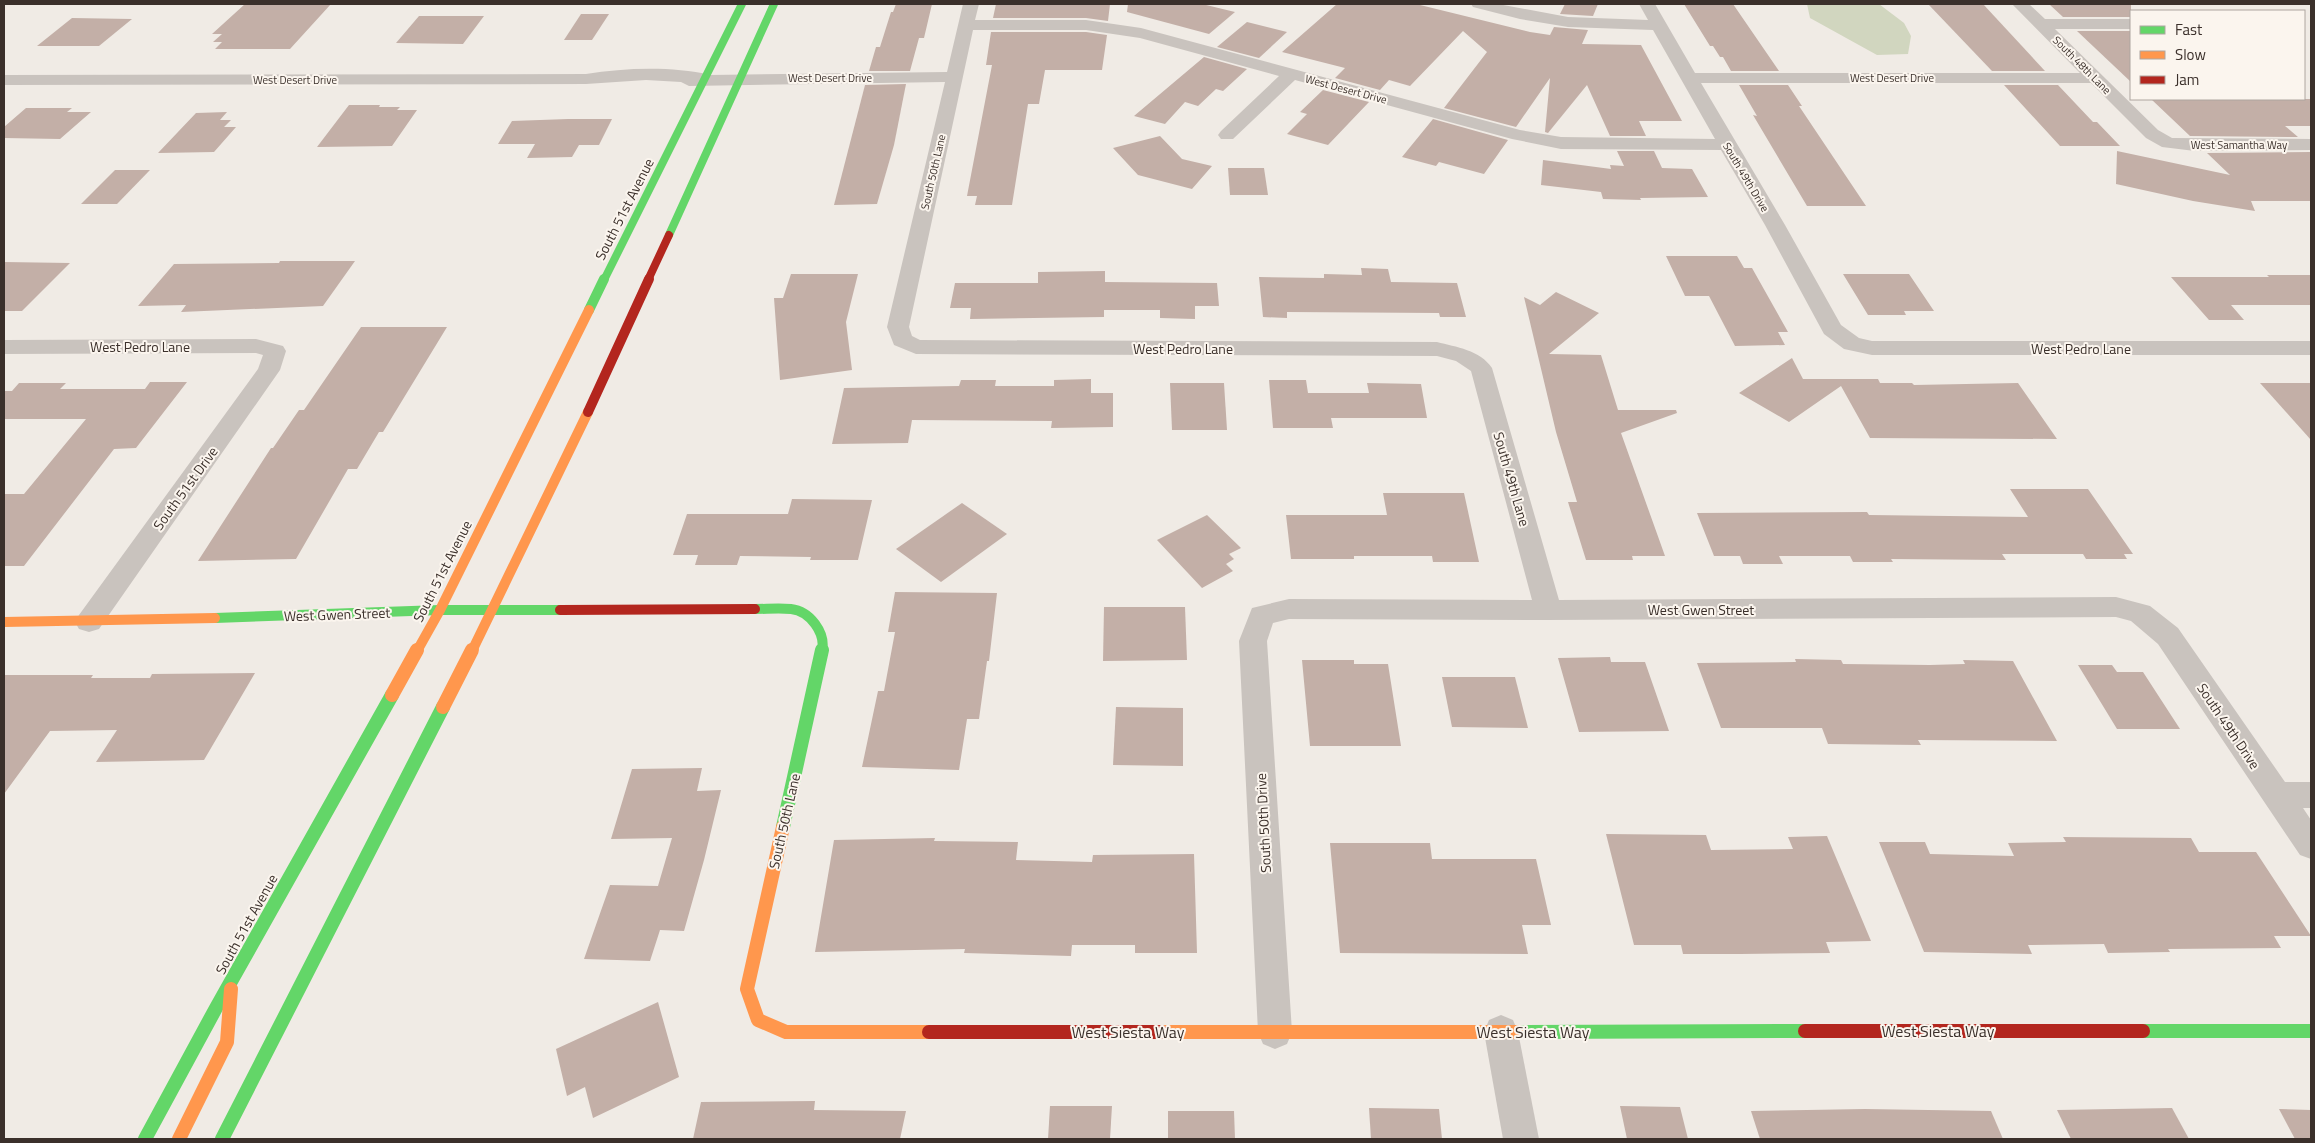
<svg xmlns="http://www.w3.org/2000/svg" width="2315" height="1143" font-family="'Titillium Web',sans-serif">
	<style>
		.green { fill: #d1d6bf }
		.building { fill: #c3afa7 }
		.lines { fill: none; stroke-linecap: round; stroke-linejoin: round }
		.street { fill: #c9c3be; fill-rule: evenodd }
		.fast-far2 { stroke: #63d668; stroke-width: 8 }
		.fast-far1 { stroke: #63d668; stroke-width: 10 }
		.fast { stroke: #63d668; stroke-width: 14 }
		.slow-far1 { stroke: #ff974d; stroke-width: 10 }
		.slow { stroke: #ff974d; stroke-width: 14 }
		.jam-far2 { stroke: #b3261e; stroke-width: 8 }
		.jam-far1 { stroke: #b3261e; stroke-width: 10 }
		.jam { stroke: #b3261e; stroke-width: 14 }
		.labels { text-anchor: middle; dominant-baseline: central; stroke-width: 4; stroke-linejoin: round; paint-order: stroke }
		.far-street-label { font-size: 11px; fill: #3b302b; stroke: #fbf5ee }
		.street-label { font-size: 14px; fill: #3b302b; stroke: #fbf5ee }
		.near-street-label { font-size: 16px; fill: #3b302b; stroke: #fbf5ee }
	</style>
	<rect width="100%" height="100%" fill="#f0ebe5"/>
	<!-- green -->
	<polygon class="green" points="1807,4 1879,4 1904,23 1911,36 1908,54 1877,55 1810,18"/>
	<!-- building -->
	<g class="building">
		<polygon points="245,4 331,4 290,49 215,49 222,42 213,42 222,34 212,34"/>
		<polygon points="896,4 932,4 924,38 919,38 910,71 869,71 876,47 880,47 891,12 893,12"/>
		<polygon points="996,4 1110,4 1108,21 1086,18 993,18"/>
		<polygon points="1128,4 1202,4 1235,12 1209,34 1127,12"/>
		<polygon points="1337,4 1416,4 1530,32 1550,35 1554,27 1588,30 1582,44 1641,45 1682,121 1639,121 1646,136 1610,136 1587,85 1548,133 1545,132 1550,78 1516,127 1444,108 1487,52 1463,31 1410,86 1389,80 1380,90 1335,78 1345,68 1282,52"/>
		<polygon points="1565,4 1598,4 1593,16 1560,14"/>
		<polygon points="1684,4 1733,4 1779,71 1731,71 1723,57 1720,57 1713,46 1710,46"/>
		<polygon points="1928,4 1983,4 2045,71 1992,71"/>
		<polygon points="2049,4 2131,4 2131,17 2063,17"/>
		<polygon points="581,14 609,14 592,40 564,40"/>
		<polygon points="419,16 484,16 463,44 396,43"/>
		<polygon points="72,18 132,19 99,46 37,46"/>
		<polygon points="1247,22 1287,32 1259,58 1217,47"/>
		<polygon points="2077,31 2131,31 2131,82"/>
		<polygon points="991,32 1086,32 1107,35 1102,70 1045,70 1039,104 1028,104 1012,205 975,205 977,196 967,196 992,65 986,65"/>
		<polygon points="1204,57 1247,69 1223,91 1216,89 1198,106 1185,102 1165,124 1134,116"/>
		<polygon points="906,84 894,145 877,204 834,205 865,85"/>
		<polygon points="1739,85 1788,85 1802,106 1799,106 1866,206 1807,206 1753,115 1757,116"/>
		<polygon points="2004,85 2058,85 2093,122 2097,122 2120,146 2060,146"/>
		<polygon points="1323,90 1369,102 1328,145 1287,134 1307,114 1300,112"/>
		<polygon points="2151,99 2311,99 2311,126 2285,126 2298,137 2190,136"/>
		<polygon points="349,105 380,105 379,107 400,107 397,110 417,110 392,146 317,147"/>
		<polygon points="26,108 72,108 67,112 91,112 60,139 4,138 4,127"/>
		<polygon points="227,112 220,120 231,120 224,127 236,127 214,152 158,153 196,113"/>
		<polygon points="568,119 612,119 599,145 579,145 572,157 527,158 535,144 498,144 512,121"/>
		<polygon points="1433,119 1508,140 1484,174 1439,162 1436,166 1402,157"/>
		<polygon points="1160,136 1182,159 1212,166 1192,189 1138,175 1113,148"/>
		<polygon points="1617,151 1654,151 1662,168 1692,169 1708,197 1640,198 1641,200 1603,199 1601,192 1541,185 1543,160 1611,169 1610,165 1624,166"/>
		<polygon points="2117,151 2230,175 2207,153 2311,152 2311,201 2251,201 2255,211 2193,201 2116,184"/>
		<polygon points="1228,168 1264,168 1268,195 1230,195"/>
		<polygon points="115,170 150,170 117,204 81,204"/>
		<polygon points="1666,256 1737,256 1744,268 1752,268 1788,332 1778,332 1785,345 1735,346 1709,296 1685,296"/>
		<polygon points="280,261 355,261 323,306 181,312 186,305 138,306 174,264 279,263"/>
		<polygon points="4,262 70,263 22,311 4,311"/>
		<polygon points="1361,268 1388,269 1391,282 1457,283 1466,317 1440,317 1439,313 1287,312 1287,318 1263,317 1259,277 1324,278 1324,274 1362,275"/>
		<polygon points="1105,271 1105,282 1217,283 1219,306 1195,306 1195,319 1160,318 1160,310 1104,310 1104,317 970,319 971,308 950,308 955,283 1038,283 1038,272"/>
		<polygon points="791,274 858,274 846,322 852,370 780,380 774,298 783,298"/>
		<polygon points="1843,274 1909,274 1934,311 1904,311 1906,315 1868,315"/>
		<polygon points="2267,275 2311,275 2311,305 2231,305 2244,320 2209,320 2171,277 2269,277"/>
		<polygon points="1556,292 1599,313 1549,354 1601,355 1618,410 1676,410 1677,413 1621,433 1665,556 1632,556 1633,560 1586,560 1568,502 1577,502 1556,432 1524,297 1540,305"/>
		<polygon points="361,327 447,327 383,432 379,432 357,469 348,469 296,559 198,561 271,448 273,448 299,410 304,410"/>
		<polygon points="1792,358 1803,379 1878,379 1880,383 1912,383 1914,385 2018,383 2057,439 1870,438 1841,386 1789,422 1739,393"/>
		<polygon points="1091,379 1091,393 1113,393 1113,427 1051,428 1052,421 912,420 908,443 832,444 844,388 959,386 961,380 996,380 995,386 1054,386 1054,380"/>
		<polygon points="1269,380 1306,380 1308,393 1369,393 1367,383 1421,384 1427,418 1331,418 1333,428 1273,428"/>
		<polygon points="150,382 187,382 136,448 114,449 24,566 4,566 4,494 24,494 86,419 4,419 4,391 12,391 19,383 66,383 60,389 145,389"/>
		<polygon points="1170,383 1224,383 1227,430 1172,430"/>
		<polygon points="2260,383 2311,383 2311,440"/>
		<polygon points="2010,489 2088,489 2133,554 2124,554 2127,559 2086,559 2083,554 2002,554 2006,560 1891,559 1893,562 1853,562 1850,556 1779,556 1783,564 1743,564 1740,556 1714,556 1697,513 1867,512 1869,515 2028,517"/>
		<polygon points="1383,493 1464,493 1479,562 1433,562 1432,556 1354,556 1354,559 1291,559 1286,515 1387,515"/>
		<polygon points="792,499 872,500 858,560 810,560 811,557 740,556 737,565 695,565 698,555 673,555 687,514 788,514"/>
		<polygon points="962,503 1007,534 941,582 896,549"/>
		<polygon points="1207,515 1241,548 1229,554 1234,559 1226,564 1233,571 1202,588 1157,540"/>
		<polygon points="895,592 997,593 989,661 987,661 979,719 967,719 959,770 862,767 878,691 884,691 895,632 888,632"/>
		<polygon points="1104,607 1185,607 1187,660 1103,661"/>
		<polygon points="1610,657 1611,662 1645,662 1669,731 1579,732 1558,658"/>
		<polygon points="1795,659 1841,660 1843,664 1930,665 1965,664 1963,660 2013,661 2057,741 1918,740 1921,745 1828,744 1822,728 1721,728 1697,663 1796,662"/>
		<polygon points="1302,660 1354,660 1354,664 1388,664 1401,746 1310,746"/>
		<polygon points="2078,665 2112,665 2117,672 2143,672 2180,729 2117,729"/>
		<polygon points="255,673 204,760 96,762 117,730 50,731 4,794 4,675 93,675 91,678 150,678 152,674"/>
		<polygon points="1442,677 1515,677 1528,728 1452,727"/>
		<polygon points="1116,707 1183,708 1183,766 1113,765"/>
		<polygon points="702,768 697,791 721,790 704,860 684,931 660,930 650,961 584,959 610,885 658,886 672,838 611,839 632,769"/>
		<polygon points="1606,834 1706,835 1711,850 1793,849 1788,837 1827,836 1871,941 1826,942 1830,953 1740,954 1683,954 1681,945 1634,945"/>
		<polygon points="2063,837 2191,838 2199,852 2256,852 2311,936 2274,936 2281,948 2168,949 2170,952 2108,953 2104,944 2028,945 2032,954 1924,952 1879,842 1925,842 1930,854 2014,856 2008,843 2066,842"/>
		<polygon points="935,838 934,841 1018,842 1016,860 1092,862 1093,855 1194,854 1197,953 1135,953 1135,945 1072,945 1071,956 964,953 965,949 815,952 834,840"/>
		<polygon points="1330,843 1430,843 1432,859 1536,859 1551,925 1522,925 1528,954 1340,953"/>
		<polygon points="658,1002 679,1077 593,1118 585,1087 567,1096 556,1049"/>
		<polygon points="815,1101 814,1110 906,1111 900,1139 693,1139 701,1102"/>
		<polygon points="1050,1106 1112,1106 1110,1139 1048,1139"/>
		<polygon points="1620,1106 1680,1107 1688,1139 1627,1139"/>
		<polygon points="1369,1108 1439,1109 1442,1139 1371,1139"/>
		<polygon points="2172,1108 2189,1139 2071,1139 2057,1110"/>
		<polygon points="1865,1109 1991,1111 2003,1139 1760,1139 1751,1111"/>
		<polygon points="2279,1109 2311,1110 2311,1139 2295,1139"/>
		<polygon points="1168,1111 1234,1111 1235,1139 1168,1139"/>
	</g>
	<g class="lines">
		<!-- street -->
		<g class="street">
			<path d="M963,4H979L975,20H1086L1141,28L1520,130L1561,137L1715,139L1653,30L1568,27L1520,19L1473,7L1471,4H1498L1568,17L1648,20L1639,4H1655L1695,73H2080L2012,4H2029L2045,19H2131V29H2055L2158,130L2172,138L2311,139V150L2195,151L2162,147L2146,138L2091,83H1701L1785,225L1841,325L1859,338L1872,341H2311V355H1872L1844,349L1824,334L1765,225L1721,150L1561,149L1512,139L1295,80L1233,139H1221L1218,135L1221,131L1279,76L1140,38L1086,30H973L909,327L912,336L920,340L1437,342C1456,347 1480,350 1492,368L1559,600L2116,597L2150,606L2178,628L2285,782H2311V808H2303L2311,820V859L2300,855L2158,644L2131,621L2116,617L1548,620L1289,619L1273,623L1267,641L1292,1032L1287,1044L1275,1049L1263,1044L1258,1032L1239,641L1252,608L1289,599L1532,600L1471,371L1456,361L1437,356L916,354L894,345L887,327L945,82L689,86L681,82L646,80L586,84L4,85V75L586,74C625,68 671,66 710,75L947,72Z"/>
			<polygon points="256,339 283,346 286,351 280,370 99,629 89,632 79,629 75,622 79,615 258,369 263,355 256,353 4,354 4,340"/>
			<polygon points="1501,1015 1513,1020 1518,1032 1539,1139 1503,1139 1484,1032 1489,1020"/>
		</g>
		<!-- fast-far2 -->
		<g class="fast-far2">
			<polyline points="669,235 774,4"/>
			<polyline points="604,280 742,4"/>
		</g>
		<!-- fast-far1 -->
		<g class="fast-far1">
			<polyline points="589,310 604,279"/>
			<path d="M755,609C767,609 779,608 791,609C810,611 826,633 822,651"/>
			<polyline points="215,618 440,610 560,610"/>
		</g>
		<!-- fast -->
		<g class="fast">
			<polyline points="783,827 822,650"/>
			<polyline points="2143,1031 2311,1031"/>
			<polyline points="1518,1032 1805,1031"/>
			<polyline points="145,1139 216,1008 392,695"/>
			<polyline points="222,1139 443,707"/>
		</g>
		<!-- slow-far1 -->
		<g class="slow-far1">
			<polyline points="4,622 215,618"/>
			<polyline points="417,651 440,610 589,310"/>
			<polyline points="472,651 588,412"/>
		</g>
		<!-- slow -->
		<g class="slow">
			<polyline points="392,695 417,650"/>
			<polyline points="443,707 472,650"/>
			<polyline points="783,827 747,989 758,1020 786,1032 929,1032"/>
			<polyline points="1161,1032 1518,1032"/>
			<polyline points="179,1139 227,1042 231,989"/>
		</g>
		<!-- jam-far2 -->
		<polyline class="jam-far2" points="648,280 669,235"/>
		<!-- jam-far1 -->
		<g class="jam-far1">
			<polyline points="588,412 649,279"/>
			<polyline points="560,610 755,609"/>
		</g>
		<!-- jam -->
		<g class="jam">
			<polyline points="1805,1031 2143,1031"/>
			<polyline points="929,1032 1161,1032"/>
		</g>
	</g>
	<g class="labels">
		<!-- far-street labels -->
		<g class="far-street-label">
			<text transform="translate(2082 65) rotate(45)">South 48th Lane</text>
			<text x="830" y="78">West Desert Drive</text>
			<text x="1892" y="78">West Desert Drive</text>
			<text x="295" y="80">West Desert Drive</text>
			<text transform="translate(1346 89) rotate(15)">West Desert Drive</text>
			<text x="2239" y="145">West Samantha Way</text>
			<text transform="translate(933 172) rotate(-77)">South 50th Lane</text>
			<text transform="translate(1746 177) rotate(59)">South 49th Drive</text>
		</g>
		<!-- street labels -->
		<g class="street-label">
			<text transform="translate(624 209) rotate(-63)">South 51st Avenue</text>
			<text x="140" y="346">West Pedro Lane</text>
			<text x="1183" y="348">West Pedro Lane</text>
			<text x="2081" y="348">West Pedro Lane</text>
			<text transform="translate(1512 479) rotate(74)">South 49th Lane</text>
			<text transform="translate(185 488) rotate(-54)">South 51st Drive</text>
			<text transform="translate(442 571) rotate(-63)">South 51st Avenue</text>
			<text x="1701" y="609">West Gwen Street</text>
			<text transform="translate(337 614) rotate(-2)">West Gwen Street</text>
			<text transform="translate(2229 726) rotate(56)">South 49th Drive</text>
			<text transform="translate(784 821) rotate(-77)">South 50th Lane</text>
			<text transform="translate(1263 823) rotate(-93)">South 50th Drive</text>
			<text transform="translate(246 924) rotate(-61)">South 51st Avenue</text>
		</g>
		<!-- near-street labels -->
		<g class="near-street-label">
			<text x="1938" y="1031">West Siesta Way</text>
			<text x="1128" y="1032">West Siesta Way</text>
			<text x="1533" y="1032">West Siesta Way</text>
		</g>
	</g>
	<!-- border -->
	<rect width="2315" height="1143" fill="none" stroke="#3b302b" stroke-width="10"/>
	<!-- legend -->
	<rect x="2130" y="10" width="175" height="90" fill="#fbf5ee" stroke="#aea6a0"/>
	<rect x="2140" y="26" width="25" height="8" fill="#63d668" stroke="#aea6a0"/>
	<text x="2175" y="35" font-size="15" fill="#3b302b">Fast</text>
	<rect x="2140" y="51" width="25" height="8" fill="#ff974d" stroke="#aea6a0"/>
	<text x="2175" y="60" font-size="15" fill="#3b302b">Slow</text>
	<rect x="2140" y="76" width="25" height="8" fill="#b3261e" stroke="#aea6a0"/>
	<text x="2175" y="85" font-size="15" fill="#3b302b">Jam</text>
</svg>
